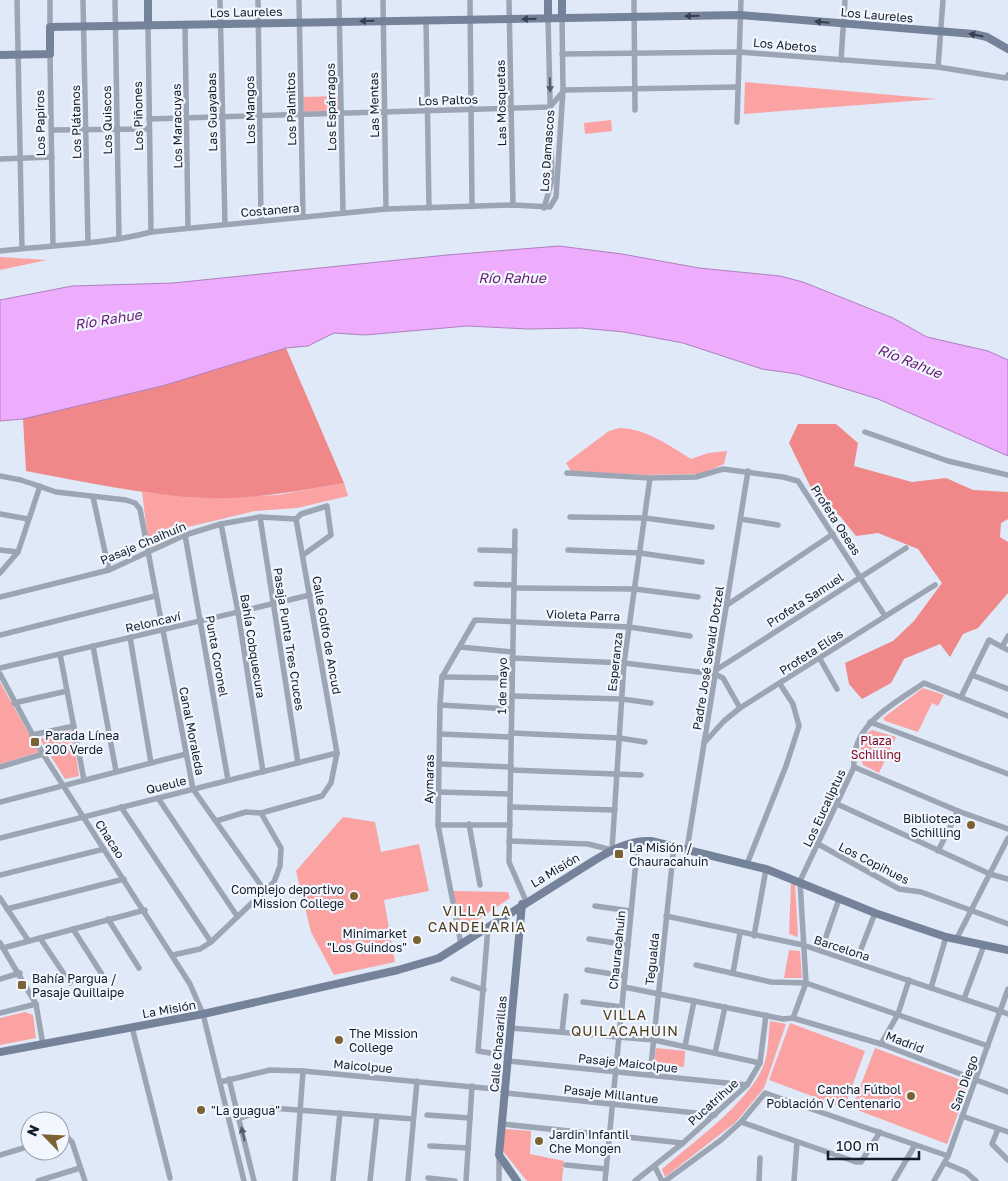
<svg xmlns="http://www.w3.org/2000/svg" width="1008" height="1181" font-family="'Golos Text',sans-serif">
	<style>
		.green { fill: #fba2a2 }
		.forest { fill: #f08788 }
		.water { fill: #edacfc; stroke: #ac81bd }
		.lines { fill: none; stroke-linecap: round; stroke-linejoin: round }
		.street { stroke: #9ba5b4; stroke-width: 5.5 }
		.secondary { stroke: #75839a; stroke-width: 8 }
		.oneway { fill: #364051 }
		.oneway2 { fill: #515a68 }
		.poi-dot { fill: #7c6133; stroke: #f2f6fe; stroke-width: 2 }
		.labels { text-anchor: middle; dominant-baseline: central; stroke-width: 4.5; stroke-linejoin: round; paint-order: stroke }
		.street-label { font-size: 12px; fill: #141c29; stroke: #f2f6fe }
		.poi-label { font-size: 12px; fill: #141c29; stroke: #f2f6fe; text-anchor: start }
		.park-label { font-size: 12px; fill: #860b22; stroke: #f2f6fe }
		.water-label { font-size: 14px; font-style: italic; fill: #631972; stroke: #f2f6fe }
		.neighbourhood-label { font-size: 14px; letter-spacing: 1px; fill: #503c17; stroke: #f2f6fe }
	</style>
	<rect width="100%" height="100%" fill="#e0e9f8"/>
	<!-- green -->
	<g class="green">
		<polygon points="745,82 937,99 744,114"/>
		<polygon points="339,96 340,110 304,112 303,97"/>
		<polygon points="611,120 612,131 585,134 584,123"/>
		<polygon points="0,257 47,260 0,270"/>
		<path d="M619,428C645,428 670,446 691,459L708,453L727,451L724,464L701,474L643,475L571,471L566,463L609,431Z"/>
		<polygon points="344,483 348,496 297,508 255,511 184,528 149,549 142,492 204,498 278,495"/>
		<polygon points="0,682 39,752 0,764"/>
		<polygon points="923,688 944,695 938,706 932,703 918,732 885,721 883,718"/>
		<polygon points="72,730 79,776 65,779 40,739"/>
		<path d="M872,730L896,737L879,773L863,765C859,754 859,736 872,730Z"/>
		<polygon points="343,817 375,822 381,852 419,844 429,891 384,900 395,962 334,975 311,932 296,871"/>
		<polygon points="791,884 795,884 798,937 789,934"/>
		<polygon points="453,891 508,892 510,898 461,931"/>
		<polygon points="789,950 800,951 802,978 784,978"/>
		<polygon points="25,1012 33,1015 36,1038 0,1045 0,1018"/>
		<path d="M770,1021L786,1024L764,1088L736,1122L665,1177L662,1169C692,1143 747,1104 763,1067C769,1053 768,1036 770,1021Z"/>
		<polygon points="790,1023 865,1051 844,1108 769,1080"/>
		<polygon points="656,1048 685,1051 684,1067 654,1064"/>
		<polygon points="875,1048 969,1083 947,1144 852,1108"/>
		<polygon points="505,1129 531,1131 530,1154 564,1161 562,1181 527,1181 502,1150"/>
	</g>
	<!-- forest -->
	<g class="forest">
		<path d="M286,348L344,483C298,491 251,500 204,498C144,495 85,482 26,471L23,419Z"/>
		<polygon points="798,424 836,424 858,443 854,466 912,482 946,478 973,490 1008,492 1008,519 1001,523 1000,537 1008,542 1008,593 978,628 963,634 950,657 940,644 904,659 891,683 862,699 849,684 845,663 893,641 914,621 942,583 918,549 878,533 856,536 840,516 815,496 789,443"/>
	</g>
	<!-- water -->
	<polygon class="water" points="559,246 622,254 699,268 780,276 803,282 893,318 927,337 988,351 1008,360 1008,456 878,399 797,374 762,369 683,343 624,332 581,328 528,329 467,326 365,335 334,333 308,346 286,348 162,386 23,419 0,421 0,300 72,286 173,283 447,255"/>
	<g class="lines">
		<!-- street -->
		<g class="street">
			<polyline points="17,0 22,248"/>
			<polyline points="50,0 50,27"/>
			<polyline points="83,0 88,243"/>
			<polyline points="115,0 119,239"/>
			<polyline points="220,0 225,224"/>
			<polyline points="258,0 261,220"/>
			<polyline points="299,0 303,217"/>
			<polyline points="339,0 343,213"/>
			<polyline points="383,0 386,209"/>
			<polyline points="470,0 472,206"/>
			<polyline points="509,0 513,205"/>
			<polyline points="634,0 635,110"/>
			<polyline points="426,20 429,208"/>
			<polyline points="185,24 188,228"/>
			<polyline points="148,25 151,232"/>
			<polyline points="50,54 53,245"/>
			<polyline points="562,54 739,52 938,67 1006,78 1008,75"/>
			<polyline points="841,60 845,0"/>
			<polyline points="938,67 943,0"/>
			<polyline points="563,90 738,87"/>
			<polyline points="149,119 550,107 561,94"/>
			<polyline points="737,122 741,0"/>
			<polyline points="52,130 149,129"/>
			<polyline points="0,159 52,157"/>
			<polyline points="544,208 552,180 548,18"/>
			<path d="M0,251C50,245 102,245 151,232L386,209L513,205L550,207L556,197L563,90L562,18"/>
			<polyline points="865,432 948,461 1008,475"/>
			<polyline points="567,473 650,478 696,477 723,469 783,477 798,481 885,616"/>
			<polyline points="0,476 21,480 56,492 126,500 135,503 140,509 193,789 265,891"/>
			<polyline points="93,497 109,570"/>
			<polyline points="0,514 28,519"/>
			<polyline points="260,517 298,763"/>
			<polyline points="570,517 645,518 712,527"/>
			<polyline points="296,519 301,514 327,506 331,535 303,555"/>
			<polyline points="741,519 778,525"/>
			<polyline points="221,524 238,612 263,772"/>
			<polyline points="515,531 509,862 526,901"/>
			<polyline points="185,535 228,780"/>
			<polyline points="0,550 18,552"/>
			<polyline points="480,550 515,551"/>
			<polyline points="568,550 640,553 702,562"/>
			<polyline points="0,573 18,552 40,486"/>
			<polyline points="476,584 514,585"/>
			<polyline points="514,588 635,589 698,597"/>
			<polyline points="0,597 109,570 185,535 221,524 260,517 296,519"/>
			<polyline points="727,605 833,534"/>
			<polyline points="0,635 155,596"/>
			<polyline points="130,637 151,763"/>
			<polyline points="93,646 116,771"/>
			<polyline points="460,647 513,652"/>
			<polyline points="1002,647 1008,636"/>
			<polyline points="60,654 84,780"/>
			<polyline points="512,658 624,663 715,674 723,678 740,708"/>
			<polyline points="820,659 837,689"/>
			<polyline points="0,668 310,595"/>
			<polyline points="716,670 906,548"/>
			<polyline points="0,674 43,754 190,984 203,1014 244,1181"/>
			<polyline points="972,675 1008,689"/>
			<polyline points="442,677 512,678"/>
			<polyline points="512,696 622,699 651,703"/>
			<polyline points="961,697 989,640 1008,650"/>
			<polyline points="14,703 67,691"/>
			<polyline points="440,705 512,709"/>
			<polyline points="870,722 1008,774"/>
			<polyline points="511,733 619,738 645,742"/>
			<polyline points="440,734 511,737"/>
			<polyline points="32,735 74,726"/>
			<polyline points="704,743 724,721 740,708 935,585"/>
			<polyline points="439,764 511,767"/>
			<polyline points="0,767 43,754"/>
			<polyline points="854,767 958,811 1008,829"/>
			<polyline points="511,770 641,775"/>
			<polyline points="439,792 510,794"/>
			<polyline points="158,798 237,916"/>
			<polyline points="0,802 186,754"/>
			<polyline points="837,804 990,874 1008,879"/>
			<polyline points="121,807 211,942"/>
			<polyline points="510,807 615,810"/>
			<polyline points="216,821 246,812 261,813 322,796 331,783 337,753 296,519"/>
			<polyline points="469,824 480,885"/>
			<polyline points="438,825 510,825"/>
			<polyline points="0,838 337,753"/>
			<polyline points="509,841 588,844 612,850 624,663 650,478"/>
			<polyline points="818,844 899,889 921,892 1008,924"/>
			<polyline points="687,849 748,471"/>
			<polyline points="938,851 958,811"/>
			<polyline points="747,864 786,766 799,726 793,704 780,684"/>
			<polyline points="0,875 104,849"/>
			<polyline points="0,898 28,940"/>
			<polyline points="595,906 631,911"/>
			<polyline points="7,909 124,879"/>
			<polyline points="666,916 803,945 1008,1014"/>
			<polyline points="108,919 139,968"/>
			<polyline points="488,927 478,1051 508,1056"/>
			<polyline points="73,929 103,976"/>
			<polyline points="754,936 766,869"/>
			<polyline points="40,938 70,983"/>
			<polyline points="589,939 628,945"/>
			<polyline points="956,940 1008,838"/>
			<polyline points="0,943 36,1004 43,1045"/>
			<polyline points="461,944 438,825 440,705 442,677 475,620 629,627 690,636"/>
			<polyline points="3,948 145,910"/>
			<polyline points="821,951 839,899"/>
			<polyline points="173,955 200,949 211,942 274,882 280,866 281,848 261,813"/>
			<polyline points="856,962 875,913"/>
			<polyline points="696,965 771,982 806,983 988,1046"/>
			<polyline points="587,970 625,976"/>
			<polyline points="733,973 740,933"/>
			<polyline points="0,979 20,973"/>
			<polyline points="453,979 484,990"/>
			<path d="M624,987L783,1019L793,1018L806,983L800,881L854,767C851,724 894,704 924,683L1008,716"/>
			<polyline points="931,988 946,937"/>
			<polyline points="964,999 984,945"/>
			<polyline points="583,1002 622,1007"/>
			<polyline points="0,1013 36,1004"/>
			<polyline points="793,1018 881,1044 1008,1092"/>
			<polyline points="132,1027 170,1178"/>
			<polyline points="511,1028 654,1040 760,1063"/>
			<polyline points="562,1032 566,996"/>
			<polyline points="881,1044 898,1014 909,980"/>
			<polyline points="685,1046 694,1001"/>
			<polyline points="715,1053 725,1007"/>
			<polyline points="508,1061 747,1085"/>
			<polyline points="650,1075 674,846"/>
			<polyline points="229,1079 254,1181"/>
			<polyline points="220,1082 270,1070 303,1071 505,1090"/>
			<polyline points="505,1093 715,1115"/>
			<polyline points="427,1115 470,1118"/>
			<polyline points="962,1116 1008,1132"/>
			<polyline points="240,1118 272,1108 413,1119"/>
			<polyline points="741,1122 856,1162 861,1162 880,1132"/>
			<polyline points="502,1124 683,1143"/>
			<polyline points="998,1129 992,1144 1008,1160"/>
			<polyline points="60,1136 68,1138 72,1142 85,1181"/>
			<polyline points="430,1146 468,1148"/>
			<polyline points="0,1155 30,1146"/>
			<polyline points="499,1156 499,1181"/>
			<polyline points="945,1163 966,1172 976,1181"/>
			<polyline points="566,1165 606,1169"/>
			<polyline points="655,1167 662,1181"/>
			<polyline points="428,1178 455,1181"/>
			<polyline points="38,1181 80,1168"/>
			<polyline points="295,1181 303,1071"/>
			<polyline points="333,1181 340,1113"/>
			<polyline points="370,1181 377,1116"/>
			<polyline points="408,1181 417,1081"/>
			<polyline points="466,1181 472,1086"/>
			<polyline points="605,1181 638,841"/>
			<polyline points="635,1181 683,1143 747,1085 760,1063 766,1015"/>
			<polyline points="665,1181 721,1140 741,1122 765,1093 948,1156"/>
			<polyline points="759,1181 760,1158"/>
			<polyline points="794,1181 797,1142"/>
			<polyline points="894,1181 915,1145"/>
			<polyline points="934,1181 948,1156 1008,989"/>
		</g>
		<!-- secondary -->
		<g class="secondary">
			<polyline points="148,0 148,25"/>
			<polyline points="548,0 548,18"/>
			<polyline points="562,0 562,18"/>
			<polyline points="0,55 50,54 50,27 740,15 974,34 987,37 1008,49"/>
			<path d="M0,1052L203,1014L398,970L439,958L595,860C613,849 631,840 651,841L766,869L875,913L946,937L1008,950"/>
			<polyline points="517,1181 499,1155 522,904"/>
		</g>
	</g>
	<!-- one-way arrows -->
	<defs><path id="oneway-solid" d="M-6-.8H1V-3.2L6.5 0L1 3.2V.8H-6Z" transform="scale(1.25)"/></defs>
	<g class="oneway">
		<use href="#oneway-solid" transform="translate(692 16) rotate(179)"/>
		<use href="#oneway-solid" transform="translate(529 19) rotate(179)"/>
		<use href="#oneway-solid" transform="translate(367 21) rotate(179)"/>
		<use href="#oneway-solid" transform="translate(822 22) rotate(-175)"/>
		<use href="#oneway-solid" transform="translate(976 35) rotate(-169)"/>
	</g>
	<g class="oneway2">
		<use href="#oneway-solid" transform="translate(550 85) rotate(89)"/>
		<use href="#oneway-solid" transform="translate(243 1134) rotate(-103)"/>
	</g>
	<!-- markers -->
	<g class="poi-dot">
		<rect x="30" y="737" width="10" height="10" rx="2.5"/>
		<circle cx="971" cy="825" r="5"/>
		<rect x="614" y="849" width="10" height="10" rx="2.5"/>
		<circle cx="354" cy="896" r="5"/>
		<circle cx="417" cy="940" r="5"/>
		<rect x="17" y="980" width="10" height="10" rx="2.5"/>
		<circle cx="339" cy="1040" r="5"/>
		<circle cx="911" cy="1096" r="5"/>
		<circle cx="201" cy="1110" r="5"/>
		<circle cx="539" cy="1141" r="5"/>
	</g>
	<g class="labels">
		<!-- street labels -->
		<g class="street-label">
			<text transform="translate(246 12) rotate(-1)">Los Laureles</text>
			<text transform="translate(877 15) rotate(5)">Los Laureles</text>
			<text transform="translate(785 45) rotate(5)">Los Abetos</text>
			<text transform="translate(448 100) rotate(-2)">Los Paltos</text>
			<text transform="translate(501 103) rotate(-91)">Las Mosquetas</text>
			<text transform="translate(374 105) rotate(-91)">Las Mentas</text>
			<text transform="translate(331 107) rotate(-91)">Los Espárragos</text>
			<text transform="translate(291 109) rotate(-91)">Los Palmitos</text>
			<text transform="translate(250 110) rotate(-91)">Los Mangos</text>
			<text transform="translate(212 112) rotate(-91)">Las Guayabas</text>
			<text transform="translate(138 116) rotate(-91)">Los Piñones</text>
			<text transform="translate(107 120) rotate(-91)">Los Quiscos</text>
			<text transform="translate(76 122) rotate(-91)">Los Plátanos</text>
			<text transform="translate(40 123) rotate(-91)">Los Papiros</text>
			<text transform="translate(177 126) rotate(-91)">Los Maracuyas</text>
			<text transform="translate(547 151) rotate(-86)">Los Damascos</text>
			<text transform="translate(270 210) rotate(-5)">Costanera</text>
			<text transform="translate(836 520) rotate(57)">Profeta Oseas</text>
			<text transform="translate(143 543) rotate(-23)">Pasaje Chaihuín</text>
			<text transform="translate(805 600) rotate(-33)">Profeta Samuel</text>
			<text transform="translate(583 615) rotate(2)">Violeta Parra</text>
			<text transform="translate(153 622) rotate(-13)">Reloncaví</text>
			<text transform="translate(327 635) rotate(80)">Calle Golfo de Ancud</text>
			<text transform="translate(289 639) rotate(81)">Pasaja Punta Tres Cruces</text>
			<text transform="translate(253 646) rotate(81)">BahÍa Cobquecura</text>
			<text transform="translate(811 652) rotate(-33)">Profeta Elías</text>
			<text transform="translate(217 656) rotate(80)">Punta Coronel</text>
			<text transform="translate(708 658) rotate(-81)">Padre José Sevald Dotzel</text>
			<text transform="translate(615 662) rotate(-84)">Esperanza</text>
			<text transform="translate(502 686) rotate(-89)">1 de mayo</text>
			<text transform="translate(192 731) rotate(79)">Canal Moraleda</text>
			<text transform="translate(429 779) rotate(-89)">Aymaras</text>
			<text transform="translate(166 785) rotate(-14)">Queule</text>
			<text transform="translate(824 808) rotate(-65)">Los Eucaliptus</text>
			<text transform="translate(110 839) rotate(57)">Chacao</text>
			<text transform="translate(874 863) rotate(27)">Los Copihues</text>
			<text transform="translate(555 870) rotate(-31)">La Misión</text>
			<text transform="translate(842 948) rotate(18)">Barcelona</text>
			<text transform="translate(617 950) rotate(-84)">Chauracahuin</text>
			<text transform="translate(652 959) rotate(-84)">Tegualda</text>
			<text transform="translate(169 1009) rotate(-10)">La Misión</text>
			<text transform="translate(905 1042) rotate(21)">Madrid</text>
			<text transform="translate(498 1044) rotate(-85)">Calle Chacarillas</text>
			<text transform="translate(628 1063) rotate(6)">Pasaje Maicolpue</text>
			<text transform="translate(363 1066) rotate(5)">Maicolpue</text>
			<text transform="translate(964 1083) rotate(-70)">San Diego</text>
			<text transform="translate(611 1094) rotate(6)">Pasaje Millantue</text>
			<text transform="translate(713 1102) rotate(-42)">Pucatrihue</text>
		</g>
		<!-- poi labels -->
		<g class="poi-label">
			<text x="45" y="735">Parada Línea<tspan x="45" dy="14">200 Verde</tspan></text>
			<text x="961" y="818" text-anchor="end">Biblioteca<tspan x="961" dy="14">Schilling</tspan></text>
			<text x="629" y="847">La Misión /<tspan x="629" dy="14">Chauracahuin</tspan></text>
			<text x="344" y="889" text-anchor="end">Complejo deportivo<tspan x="344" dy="14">Mission College</tspan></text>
			<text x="407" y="933" text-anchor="end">Minimarket<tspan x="407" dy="14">"Los Guindos"</tspan></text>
			<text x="32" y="978">Bahía Pargua /<tspan x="32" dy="14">Pasaje Quillaipe</tspan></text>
			<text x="349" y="1033">The Mission<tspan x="349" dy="14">College</tspan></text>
			<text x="901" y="1089" text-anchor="end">Cancha Fútbol<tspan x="901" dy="14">Población V Centenario</tspan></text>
			<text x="211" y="1110">"La guagua"</text>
			<text x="549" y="1134">Jardin Infantil<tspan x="549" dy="14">Che Mongen</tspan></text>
		</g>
		<!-- park labels -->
		<g class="park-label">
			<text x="876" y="740">Plaza<tspan x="876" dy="14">Schilling</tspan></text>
		</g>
		<!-- water labels -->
		<g class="water-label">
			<text x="512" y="277">Río Rahue</text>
			<text transform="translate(108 319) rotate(-9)">Río Rahue</text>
			<text transform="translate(910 361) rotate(22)">Río Rahue</text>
		</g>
		<!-- neighbourhood labels -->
		<g class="neighbourhood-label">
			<text x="477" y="910">VILLA LA<tspan x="477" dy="16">CANDELARIA</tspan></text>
			<text x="625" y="1014">VILLA<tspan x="625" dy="16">QUILACAHUIN</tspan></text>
		</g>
	</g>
	<!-- north arrow -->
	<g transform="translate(45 1136) rotate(294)"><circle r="24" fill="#f2f6fe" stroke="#999fa9"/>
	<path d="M0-4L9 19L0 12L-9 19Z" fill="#7c6133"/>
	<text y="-8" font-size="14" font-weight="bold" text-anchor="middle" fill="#141c29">N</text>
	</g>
	<!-- scale -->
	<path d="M828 1151v8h91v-8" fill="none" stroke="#141c29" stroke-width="2.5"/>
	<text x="836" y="1151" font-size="15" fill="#141c29" stroke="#f2f6fe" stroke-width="4" paint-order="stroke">100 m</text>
</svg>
